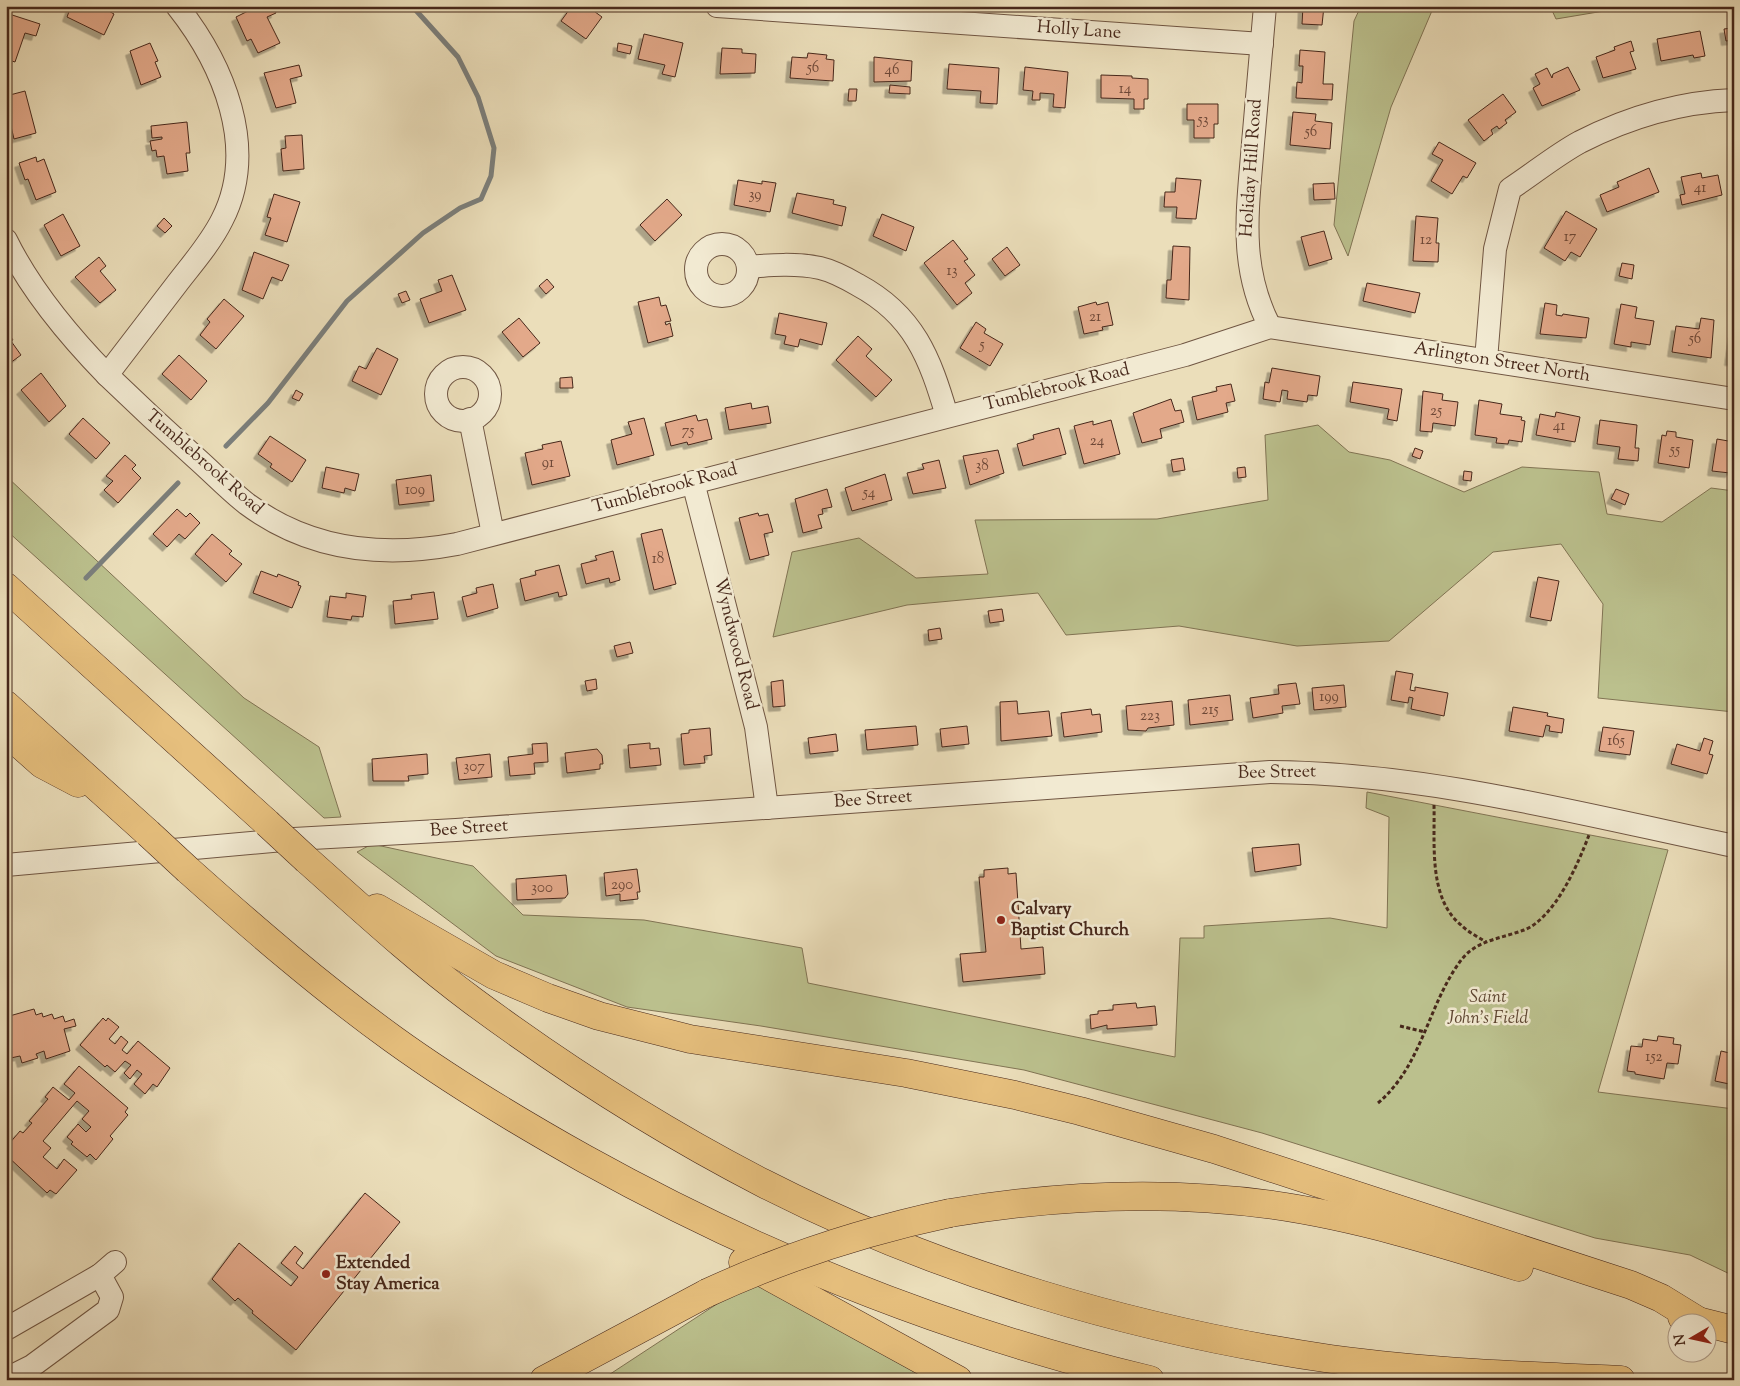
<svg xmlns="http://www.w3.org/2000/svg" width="1740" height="1386" font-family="'Sorts Mill Goudy',serif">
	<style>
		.green { fill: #bbc08d; stroke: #817454 }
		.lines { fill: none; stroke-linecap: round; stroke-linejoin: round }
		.stream { stroke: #7b7f7c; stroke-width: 5 }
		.building { fill: #e3a98a; stroke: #47281b; filter: url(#shadow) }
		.minor-casing { stroke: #705643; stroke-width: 24 }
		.highway-casing { stroke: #47281b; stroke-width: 29 }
		.path { stroke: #47281b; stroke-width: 3; stroke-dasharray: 4 2.5; stroke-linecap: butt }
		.minor { stroke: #f2ead2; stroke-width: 22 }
		.highway { stroke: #e6bf7d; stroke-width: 28 }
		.highway-bridge-casing { stroke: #47281b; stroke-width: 29; stroke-linecap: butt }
		.highway-bridge { stroke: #e6bf7d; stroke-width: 28 }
		.poi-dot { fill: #8f2418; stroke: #f2ead2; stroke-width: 2 }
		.labels { text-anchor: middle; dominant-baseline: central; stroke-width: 5; stroke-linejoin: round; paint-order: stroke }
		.number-label { font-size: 15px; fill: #6e4837 }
		.street-label { font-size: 18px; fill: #47281b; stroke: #f2ead2 }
		.poi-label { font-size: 18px; font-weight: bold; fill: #47281b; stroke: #f2ead2; text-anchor: start }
		.park-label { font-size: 18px; font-style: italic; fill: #5e4632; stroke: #f2ead2 }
	</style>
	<defs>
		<filter id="shadow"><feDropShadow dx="-4.5" dy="4.5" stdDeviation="0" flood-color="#0004"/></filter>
	</defs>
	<rect width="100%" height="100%" fill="#ebdeba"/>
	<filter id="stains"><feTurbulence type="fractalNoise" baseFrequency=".004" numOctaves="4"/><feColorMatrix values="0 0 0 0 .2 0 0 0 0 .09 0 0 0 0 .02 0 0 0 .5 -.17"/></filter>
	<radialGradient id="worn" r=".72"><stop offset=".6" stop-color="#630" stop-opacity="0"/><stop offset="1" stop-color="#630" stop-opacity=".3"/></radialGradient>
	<!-- green -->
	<g class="green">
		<polygon points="1361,6 1434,6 1391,107 1348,256 1334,225 1354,21"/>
		<polygon points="1550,6 1634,6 1556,19"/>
		<polygon points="1318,425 1349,452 1390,460 1464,492 1522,467 1599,472 1607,514 1662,522 1711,488 1734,491 1734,712 1598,698 1603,604 1561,544 1493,552 1389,641 1297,646 1179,626 1066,635 1038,593 907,605 773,637 792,552 859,538 916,578 988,574 975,520 1157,519 1268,500 1265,435"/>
		<polygon points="6,476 244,698 319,747 341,817 324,818 6,530"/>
		<polygon points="1367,792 1668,850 1598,1092 1734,1109 1734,1276 1690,1255 1595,1238 1262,1133 1024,1070 761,1026 627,1007 496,956 357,852 372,844 473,866 523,915 644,920 802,948 808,983 1175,1057 1180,938 1204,938 1204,926 1330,918 1387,928 1389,817 1366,808"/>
		<polygon points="759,1285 929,1380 601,1380 723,1300"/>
	</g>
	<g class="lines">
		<!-- stream -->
		<g class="stream">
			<polyline points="226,446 268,403 347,301 423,233 460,208 481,199 491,176 494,148 478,97 458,57 412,6"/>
			<polyline points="86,578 178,483"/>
		</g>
	</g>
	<!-- building -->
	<g class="building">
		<polygon points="71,6 100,6 114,14 104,35 67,17"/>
		<polygon points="258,6 273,6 276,13 267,17 280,43 258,53 251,39 247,41 236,17"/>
		<polygon points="572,6 587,6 602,17 586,39 561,21"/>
		<polygon points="1303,6 1324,6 1322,25 1302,24"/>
		<polygon points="6,13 40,24 36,36 25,33 15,62 6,59"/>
		<polygon points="1732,28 1733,40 1726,41 1724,29"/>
		<polygon points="1700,31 1705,56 1694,58 1693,55 1661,61 1657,39"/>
		<polygon points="644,34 683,43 675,77 662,74 665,65 638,59"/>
		<polygon points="1631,41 1634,51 1630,52 1636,69 1603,78 1596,57 1615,50 1614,47"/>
		<polygon points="150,43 158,61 155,62 161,77 141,85 130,51"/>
		<polygon points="618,43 632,46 630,54 617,51"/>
		<polygon points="722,48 742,49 742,53 756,54 755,73 720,74"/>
		<polygon points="1300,50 1325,52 1323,84 1333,84 1332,100 1296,98 1297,82 1302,83 1303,66 1299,66"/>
		<polygon points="808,53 827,55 826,59 834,60 833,81 790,78 792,57 807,58"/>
		<polygon points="874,57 912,61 911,81 874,82"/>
		<polygon points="949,64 999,68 997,104 980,103 981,91 947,89"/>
		<polygon points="299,65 302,76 290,79 296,103 276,108 264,73"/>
		<polygon points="1025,67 1068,72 1065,108 1053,107 1054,94 1040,93 1040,100 1032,100 1033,91 1023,90"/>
		<polygon points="1568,67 1580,90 1542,106 1533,88 1540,84 1535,74 1547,68 1552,78 1553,74"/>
		<polygon points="1101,75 1132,76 1132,78 1148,79 1148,99 1144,99 1144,109 1134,109 1134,99 1101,98"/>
		<polygon points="890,85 910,87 910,94 889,93"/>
		<polygon points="849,89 857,89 856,101 848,101"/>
		<polygon points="25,91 36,133 14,139 10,122 6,123 6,96"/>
		<polygon points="1503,94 1516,112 1505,120 1507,123 1499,129 1497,126 1491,130 1493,134 1484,141 1468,120"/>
		<polygon points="1187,104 1218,104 1218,124 1214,124 1214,138 1194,138 1194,120 1187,120"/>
		<polygon points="1293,112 1316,114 1315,121 1332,123 1330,149 1290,145"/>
		<polygon points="187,122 190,153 186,153 188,171 167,174 164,156 157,157 156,150 152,151 150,141 162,139 162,137 152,138 151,126"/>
		<polygon points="302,135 304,169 283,171 281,149 286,148 285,136"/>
		<polygon points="1439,142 1476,163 1467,178 1463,176 1452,194 1431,181 1443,160 1432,154"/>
		<polygon points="36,157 37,162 44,159 56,192 36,200 28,179 25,180 19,163"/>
		<polygon points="1649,168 1659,192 1607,212 1600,195 1619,187 1617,182"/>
		<polygon points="1701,173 1702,178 1718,175 1722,195 1682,205 1680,195 1685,194 1681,177"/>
		<polygon points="1176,178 1201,180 1196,219 1176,218 1177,207 1164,207 1165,192 1175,192"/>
		<polygon points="738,180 762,184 762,181 776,183 770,212 734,205"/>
		<polygon points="1334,183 1335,199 1314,200 1313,184"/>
		<polygon points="797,193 834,200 833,204 846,207 842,226 792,213"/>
		<polygon points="274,194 300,202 287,242 265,235 271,218 267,217"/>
		<polygon points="667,199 682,215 655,241 640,225"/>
		<polygon points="1566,211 1597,229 1580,257 1571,252 1565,261 1544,248"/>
		<polygon points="63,214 80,246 61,256 44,225"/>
		<polygon points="882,214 914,227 906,251 873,236"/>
		<polygon points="1416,216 1438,218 1436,243 1439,243 1438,262 1413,261"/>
		<polygon points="164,218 172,226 165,233 157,226"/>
		<polygon points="1324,231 1332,259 1309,266 1301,237"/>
		<polygon points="953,240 968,259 964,261 975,275 965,283 972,293 957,305 924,263"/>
		<polygon points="1173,246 1190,247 1189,300 1166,298 1167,280 1171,280"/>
		<polygon points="1007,247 1020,265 1005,276 992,259"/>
		<polygon points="254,252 289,265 282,281 272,277 263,299 242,290"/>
		<polygon points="99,257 106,266 100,271 116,290 100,303 75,277"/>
		<polygon points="1622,263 1634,265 1632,279 1619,276"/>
		<polygon points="452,275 466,310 429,323 420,299 442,291 438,280"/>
		<polygon points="547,279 554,287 546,294 539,286"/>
		<polygon points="1367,283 1420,293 1415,313 1363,301"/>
		<polygon points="406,291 410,300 402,303 398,294"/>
		<polygon points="659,297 661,306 666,305 671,321 665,322 666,325 670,323 673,336 648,343 638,302"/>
		<polygon points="224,299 244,316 216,349 200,335 210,322 207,319"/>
		<polygon points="1096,302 1097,305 1108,302 1113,325 1102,327 1103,330 1084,334 1078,307"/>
		<polygon points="1545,303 1557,305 1556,315 1562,316 1563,314 1589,318 1586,338 1540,334"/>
		<polygon points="1621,304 1637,307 1635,318 1654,321 1650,345 1631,342 1631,347 1614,344"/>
		<polygon points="779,313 827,323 822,345 800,339 798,347 784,344 786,336 775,334"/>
		<polygon points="519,318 540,343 523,357 502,332"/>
		<polygon points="1701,318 1714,320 1711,358 1672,352 1676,326 1699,329"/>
		<polygon points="976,322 986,329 984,333 1003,344 990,366 960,348"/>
		<polygon points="6,330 13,340 11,341 21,355 6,366"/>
		<polygon points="1733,333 1734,333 1734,361 1729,361"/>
		<polygon points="858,336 872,349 866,356 892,380 876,397 836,360"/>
		<polygon points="377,348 398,359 381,395 352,381 359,366 366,369"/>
		<polygon points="179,355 207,381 191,400 162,374"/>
		<polygon points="1272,368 1320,376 1317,396 1308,395 1307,402 1287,399 1288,391 1282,390 1280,402 1263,399 1265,382 1269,383"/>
		<polygon points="41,373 66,406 49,422 21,390"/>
		<polygon points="572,377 573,388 560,388 560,378"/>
		<polygon points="1353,382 1402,389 1397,421 1387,419 1389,409 1350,402"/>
		<polygon points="1231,384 1235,401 1226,403 1228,412 1197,420 1192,397 1217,391 1216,387"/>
		<polygon points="296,390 303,394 299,401 292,398"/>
		<polygon points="1423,391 1443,394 1442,400 1458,402 1455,426 1433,423 1432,432 1420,431"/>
		<polygon points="1171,399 1175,411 1181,410 1184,422 1160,429 1162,438 1142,443 1133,413"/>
		<polygon points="1479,400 1502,404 1500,414 1522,417 1521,420 1525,421 1522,442 1509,440 1508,444 1496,443 1497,438 1475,435"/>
		<polygon points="751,403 752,409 768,406 771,423 729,430 725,408"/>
		<polygon points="1556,412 1580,417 1575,442 1536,435 1540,414 1555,417"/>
		<polygon points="696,415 698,421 707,419 712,439 688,445 687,442 671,446 665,423"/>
		<polygon points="83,418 110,443 96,459 69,434"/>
		<polygon points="644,418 654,455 617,465 611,440 632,434 628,422"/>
		<polygon points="1111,420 1120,454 1084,464 1074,426 1093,421 1093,425"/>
		<polygon points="1600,420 1637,425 1635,448 1639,448 1638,461 1618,459 1620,447 1597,444"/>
		<polygon points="1059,428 1066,454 1023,466 1017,444 1034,439 1033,435"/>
		<polygon points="1667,431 1676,432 1676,437 1693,440 1689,468 1658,463 1662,435 1666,436"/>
		<polygon points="270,436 306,460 292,482 270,467 272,464 258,454"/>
		<polygon points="1717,439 1734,442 1734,471 1731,470 1730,473 1712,471"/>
		<polygon points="561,441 570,476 532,485 525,453 543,449 542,445"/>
		<polygon points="1415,448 1423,451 1420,459 1412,456"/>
		<polygon points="998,450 1004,473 970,485 963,456"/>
		<polygon points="125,455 136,465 132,469 141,478 118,503 104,490 113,481 106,476"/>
		<polygon points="1183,458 1185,470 1173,472 1171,460"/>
		<polygon points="939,460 946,488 913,494 907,473 924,469 922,464"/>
		<polygon points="326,467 359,474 355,491 345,488 344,493 322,488"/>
		<polygon points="1245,467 1246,477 1238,478 1237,468"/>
		<polygon points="1464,471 1472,472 1471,481 1463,480"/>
		<polygon points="885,474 892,500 852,511 845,488"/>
		<polygon points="431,475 434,501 399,505 396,480"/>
		<polygon points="827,489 832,507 822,509 823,514 818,515 822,528 803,533 795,499"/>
		<polygon points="1616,489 1629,494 1625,505 1611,499"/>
		<polygon points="177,509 186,517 190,513 200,523 185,539 179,534 167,547 153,534"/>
		<polygon points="758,513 759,516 768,514 773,532 764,534 769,555 750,560 739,518"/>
		<polygon points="662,529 676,584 654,590 641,534"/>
		<polygon points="212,534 232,551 229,554 242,564 226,582 195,554"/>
		<polygon points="613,551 620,580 610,583 609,578 586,584 581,564 597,560 595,556"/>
		<polygon points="559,565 567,595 559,597 558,592 525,601 520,579 536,575 535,571"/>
		<polygon points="261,571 277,577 278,574 299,582 298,585 301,586 292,608 253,593"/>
		<polygon points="1538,577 1559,581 1551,621 1530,617"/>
		<polygon points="493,584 498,608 467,617 462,597 477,593 476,588"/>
		<polygon points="434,592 438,619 395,624 393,601 412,599 411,595"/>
		<polygon points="346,593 366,596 363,617 352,616 351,620 327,617 330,596 346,598"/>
		<polygon points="1002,609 1004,621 990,623 988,611"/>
		<polygon points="940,628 942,639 929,641 928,630"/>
		<polygon points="630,642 633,653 617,657 614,646"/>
		<polygon points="1396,671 1413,674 1410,690 1415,691 1415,687 1448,693 1444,716 1411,709 1413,698 1409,697 1408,703 1391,700"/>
		<polygon points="596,679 597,689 587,691 585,681"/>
		<polygon points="783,680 785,706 773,707 771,682"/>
		<polygon points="1296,683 1300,704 1282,706 1283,713 1253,718 1250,698 1279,694 1278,685"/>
		<polygon points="1344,685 1346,707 1314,710 1312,688"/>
		<polygon points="1230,695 1233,720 1190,725 1188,700"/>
		<polygon points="1017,701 1018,714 1049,711 1052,736 1001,741 1000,702"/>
		<polygon points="1172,701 1174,725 1148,728 1146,731 1128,730 1126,706"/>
		<polygon points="1513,707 1548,713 1547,716 1564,719 1562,733 1549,731 1550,726 1546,725 1543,737 1509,731"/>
		<polygon points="1091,709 1092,715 1100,714 1102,732 1064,737 1061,713"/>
		<polygon points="916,726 918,745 867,750 865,730"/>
		<polygon points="967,726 969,744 942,747 940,729"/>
		<polygon points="1603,727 1634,731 1630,755 1599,751"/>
		<polygon points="710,728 712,755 704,756 705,763 684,765 681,734 689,733 689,730"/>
		<polygon points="836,734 838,751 810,754 808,738"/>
		<polygon points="1704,738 1713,741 1709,754 1713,755 1707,774 1671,764 1677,744 1700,751"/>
		<polygon points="547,743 548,762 534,763 535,774 510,776 508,757 533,754 532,744"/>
		<polygon points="650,743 650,749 659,748 661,765 630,768 628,745"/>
		<polygon points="597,749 602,755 603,764 600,764 600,769 567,773 565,753"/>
		<polygon points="427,754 428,774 408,776 409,781 373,781 372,759"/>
		<polygon points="490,754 492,777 459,780 456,758"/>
		<polygon points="1299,844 1301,865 1255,872 1252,848"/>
		<polygon points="1008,868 1008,874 1016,873 1021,949 1043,947 1045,974 963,982 960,954 986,952 979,877 984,877 984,870"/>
		<polygon points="637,869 640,892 637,892 638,899 620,901 620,894 606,896 604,873"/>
		<polygon points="566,875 568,894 565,898 517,900 516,879"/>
		<polygon points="1136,1003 1137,1008 1155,1006 1157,1025 1107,1029 1107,1025 1091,1029 1090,1015 1098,1014 1098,1011 1113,1010 1113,1005"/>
		<polygon points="34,1009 36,1015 42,1013 43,1017 52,1014 54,1019 63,1016 65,1022 74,1019 76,1026 64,1029 70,1051 46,1059 44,1051 36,1054 38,1058 22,1063 20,1056 6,1059 6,1017"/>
		<polygon points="103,1018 106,1021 108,1018 119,1027 109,1039 115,1044 121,1036 128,1042 122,1050 127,1054 138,1041 170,1068 157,1087 153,1084 145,1094 134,1084 142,1074 137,1070 130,1079 124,1073 131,1065 125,1061 115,1072 107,1065 105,1067 80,1045"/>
		<polygon points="1658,1036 1674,1038 1673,1044 1681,1045 1678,1064 1667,1063 1664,1079 1635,1074 1635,1072 1627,1071 1631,1046 1642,1047 1643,1039 1657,1041"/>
		<polygon points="1721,1051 1734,1054 1734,1085 1715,1081"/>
		<polygon points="79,1066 128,1108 125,1112 128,1115 110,1136 113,1139 96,1160 90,1154 87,1157 71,1144 73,1142 67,1137 78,1124 86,1132 91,1127 82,1119 89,1111 77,1101 43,1141 51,1148 43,1157 57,1169 64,1159 77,1170 56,1194 50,1190 47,1193 6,1155 11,1148 8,1145 20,1131 23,1133 32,1123 29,1121 48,1099 45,1097 53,1087 69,1100 75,1093 64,1084"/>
		<polygon points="365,1193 400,1222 296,1350 252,1313 253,1311 238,1298 235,1301 212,1279 239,1243 291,1286 298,1277 281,1263 295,1246 303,1253 296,1263 303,1269"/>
	</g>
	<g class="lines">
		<!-- minor casing -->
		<g class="minor-casing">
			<g id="minor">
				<polyline points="717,6 1262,44"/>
				<path d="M1265,6C1261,52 1257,98 1253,143C1248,209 1238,265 1270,327"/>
				<path d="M6,240C31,291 68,335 107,375C130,345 153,315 176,285C192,264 210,244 222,220C259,148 223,64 177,6"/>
				<circle cx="722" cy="270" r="26"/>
				<path d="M748,267C771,265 796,263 820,268C833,271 846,278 858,285C914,315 930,358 947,416"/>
				<path d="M1486,360L1495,249L1510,189C1533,174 1556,155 1580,142C1627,118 1680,102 1734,100"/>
				<circle cx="463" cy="394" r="27"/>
				<path d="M107,375C136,403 166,431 196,458C213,473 229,490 247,504C309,550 383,558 457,544L1185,355L1270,327L1734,399"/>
				<polyline points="470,419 493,534"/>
				<polyline points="693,482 756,727 767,808"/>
				<path d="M6,865L294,839L456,830L1270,772C1428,773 1580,814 1734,846"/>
				<polyline points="6,1329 100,1275 115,1262"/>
				<polyline points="6,1379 32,1366 108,1310 112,1297 100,1275"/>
			</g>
		</g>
		<!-- highway casing -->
		<g class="highway-casing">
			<g id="highway">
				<polyline points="6,587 267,823"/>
				<polyline points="6,705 148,833"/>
				<polyline points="6,732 42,764 78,783"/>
				<path d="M307,860C361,908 415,958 473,1001C565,1069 662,1131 763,1183C939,1273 1136,1331 1331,1359C1427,1372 1524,1376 1621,1380"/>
				<path d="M188,870C254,929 321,987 393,1039C454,1083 519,1122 585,1159C765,1259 950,1333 1150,1380"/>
				<polyline points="377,908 494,975 548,998 599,1016 690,1039 906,1073 1015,1095 1080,1111 1214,1149 1631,1285 1661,1298 1700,1322"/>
				<path d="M950,1213C1057,1195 1165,1190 1273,1205C1357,1217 1438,1242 1519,1267"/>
				<polyline points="743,1262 958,1380"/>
				<polyline points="1682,1317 1734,1330"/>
				<polyline points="544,1380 707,1293"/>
			</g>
		</g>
		<!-- path -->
		<g class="path">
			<path d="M1434,805C1435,843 1428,898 1461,925C1468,932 1478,937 1486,942"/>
			<polyline points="1400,1026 1425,1032"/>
			<path d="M1378,1103C1423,1065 1428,1003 1462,959C1477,940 1503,938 1524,930C1555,918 1578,864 1589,835"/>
		</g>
		<!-- minor -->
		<use href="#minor" class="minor"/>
		<!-- highway -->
		<use href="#highway" class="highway"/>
		<!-- highway-bridge casing -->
		<g class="highway-bridge-casing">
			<g id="highway-bridge">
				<polyline points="267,823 307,860"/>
				<polyline points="148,833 188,870"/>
				<path d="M707,1293C785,1257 865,1231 950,1213"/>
			</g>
		</g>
		<!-- highway-bridge -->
		<use href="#highway-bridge" class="highway-bridge"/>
	</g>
	<!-- markers -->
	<g class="poi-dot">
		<circle cx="1001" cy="920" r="5"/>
		<circle cx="326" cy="1274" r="5"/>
	</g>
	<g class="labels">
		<!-- number labels -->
		<g class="number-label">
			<text x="813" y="68">56</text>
			<text x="892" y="70">46</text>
			<text x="1125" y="89">14</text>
			<text x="1203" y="120">53</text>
			<text x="1311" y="132">56</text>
			<text x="1700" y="188">41</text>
			<text x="755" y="195">39</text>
			<text x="1570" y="237">17</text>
			<text x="1426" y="240">12</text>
			<text x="952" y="271">13</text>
			<text x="1095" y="317">21</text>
			<text x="1695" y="339">56</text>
			<text x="982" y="345">5</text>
			<text x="1436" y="411">25</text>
			<text x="1559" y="426">41</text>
			<text x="688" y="431">75</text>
			<text x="1097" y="441">24</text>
			<text x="1675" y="450">55</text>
			<text x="548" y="463">91</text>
			<text x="982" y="466">38</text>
			<text x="415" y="490">109</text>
			<text x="869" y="493">54</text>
			<text x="658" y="559">18</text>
			<text x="1329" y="697">199</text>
			<text x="1210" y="710">215</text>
			<text x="1150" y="716">223</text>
			<text x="1616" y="741">165</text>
			<text x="474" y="767">307</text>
			<text x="622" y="885">290</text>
			<text x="542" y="888">300</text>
			<text x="1654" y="1057">152</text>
		</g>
		<!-- street labels -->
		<g class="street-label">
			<text transform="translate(1079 31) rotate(4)">Holly Lane</text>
			<text transform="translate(1252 168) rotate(-86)">Holiday Hill Road</text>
			<text transform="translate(1502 363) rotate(9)">Arlington Street North</text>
			<text transform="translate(1057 388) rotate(-14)">Tumblebrook Road</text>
			<text transform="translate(204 463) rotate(41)">Tumblebrook Road</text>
			<text transform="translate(665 489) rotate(-15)">Tumblebrook Road</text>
			<text transform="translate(735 644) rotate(76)">Wyndwood Road</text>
			<text transform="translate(1277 773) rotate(-1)">Bee Street</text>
			<text transform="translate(873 800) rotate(-4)">Bee Street</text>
			<text transform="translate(469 829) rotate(-4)">Bee Street</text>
		</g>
		<!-- poi labels -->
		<g class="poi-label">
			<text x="1011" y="910">Calvary<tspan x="1011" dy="21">Baptist Church</tspan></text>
			<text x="336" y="1264">Extended<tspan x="336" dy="21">Stay America</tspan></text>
		</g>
		<!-- park labels -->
		<g class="park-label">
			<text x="1488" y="998">Saint<tspan x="1488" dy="21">John's Field</tspan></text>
		</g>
	</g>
	<!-- margin -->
	<rect width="1740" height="1386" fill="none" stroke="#ebdeba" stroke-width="25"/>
	<rect x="8" y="8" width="1725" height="1371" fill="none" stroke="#47281b" stroke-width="2.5"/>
	<rect x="12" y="12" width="1715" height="1361" fill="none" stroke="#47281b"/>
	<!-- north arrow -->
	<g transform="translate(1692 1338) rotate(261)"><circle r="24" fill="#f2ead2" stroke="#ae9c89"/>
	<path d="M0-4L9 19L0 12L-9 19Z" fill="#8f2418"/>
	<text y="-8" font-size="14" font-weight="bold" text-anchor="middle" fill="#47281b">N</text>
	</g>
	<rect width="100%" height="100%" filter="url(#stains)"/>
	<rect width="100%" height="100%" fill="url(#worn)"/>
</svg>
